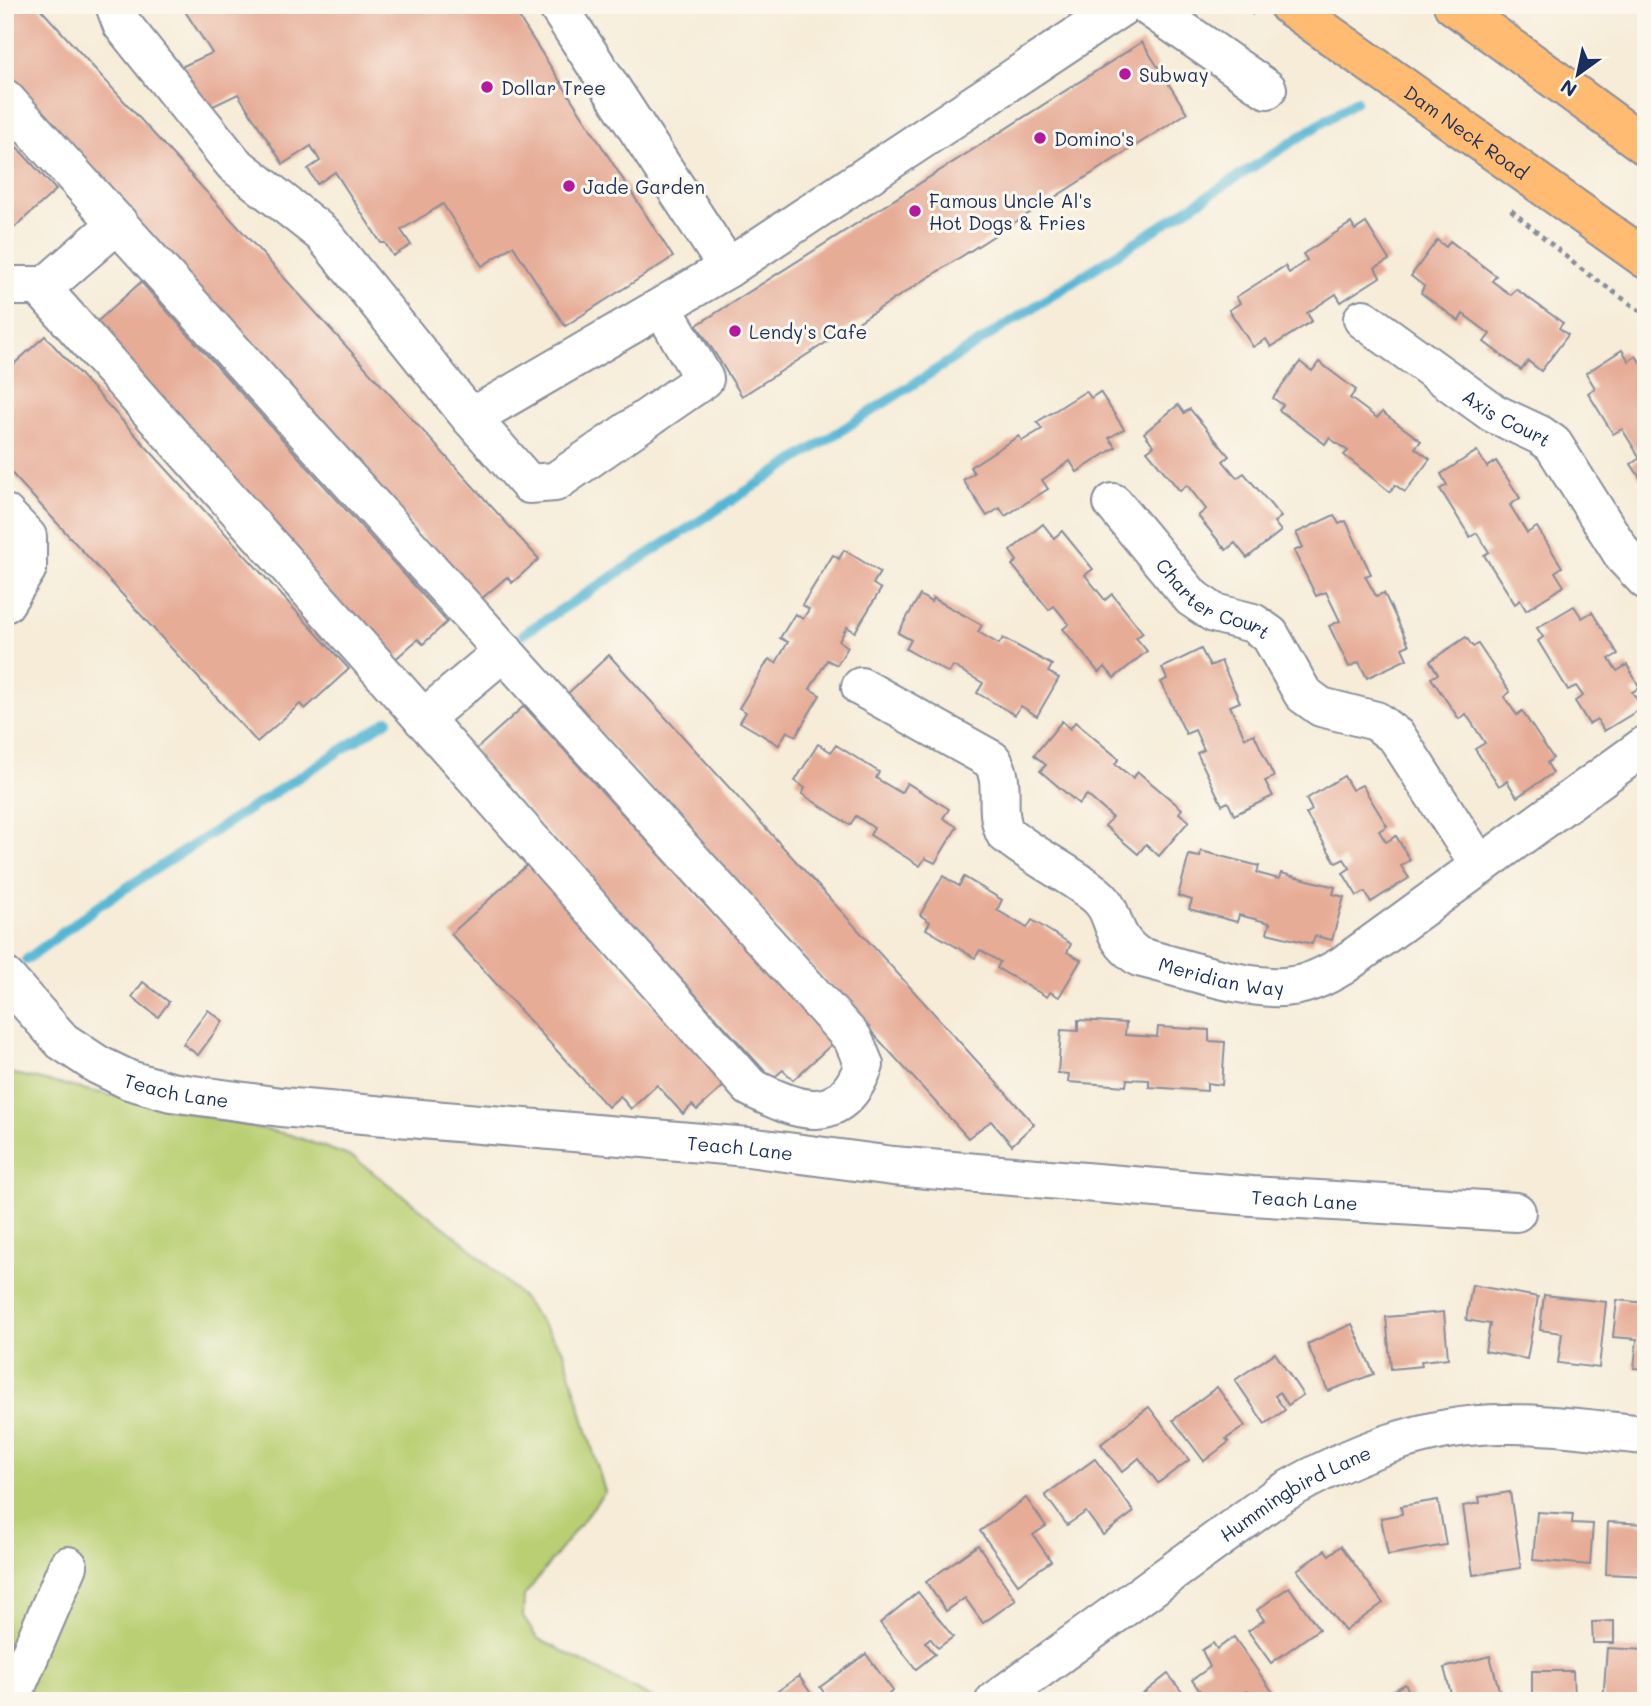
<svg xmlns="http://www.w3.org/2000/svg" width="1651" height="1706" font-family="Mali,sans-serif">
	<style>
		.green { fill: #bacf73; stroke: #6a7f68; stroke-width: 2 }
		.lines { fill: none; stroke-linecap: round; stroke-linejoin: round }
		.stream { stroke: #55b6d4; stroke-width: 10 }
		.building { fill: #e6ac96 }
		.minor-casing { stroke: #888e9b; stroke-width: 42 }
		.major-casing { stroke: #888e9b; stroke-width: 42 }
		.path { stroke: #888e9b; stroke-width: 4.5; stroke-dasharray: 5 5; stroke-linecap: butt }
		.minor { stroke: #fff; stroke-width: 38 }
		.major { stroke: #ffbb71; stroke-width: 38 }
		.poi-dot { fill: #b5179e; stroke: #fbf7ec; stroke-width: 2.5 }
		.labels { text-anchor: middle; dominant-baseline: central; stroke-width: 6; stroke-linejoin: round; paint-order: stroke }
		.poi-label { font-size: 19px; fill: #1b2f5e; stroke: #fbf7ec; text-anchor: start }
		.street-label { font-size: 19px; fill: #1b2f5e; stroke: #fbf7ec }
	</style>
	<rect width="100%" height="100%" fill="#fbf7ec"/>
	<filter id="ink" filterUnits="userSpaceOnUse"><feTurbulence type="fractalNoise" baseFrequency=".0143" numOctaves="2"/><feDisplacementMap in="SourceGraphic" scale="14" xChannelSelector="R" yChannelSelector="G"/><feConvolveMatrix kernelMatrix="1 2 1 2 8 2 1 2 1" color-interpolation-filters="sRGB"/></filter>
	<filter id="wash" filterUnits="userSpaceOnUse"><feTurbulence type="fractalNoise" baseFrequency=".00686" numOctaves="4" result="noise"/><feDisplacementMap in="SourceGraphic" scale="28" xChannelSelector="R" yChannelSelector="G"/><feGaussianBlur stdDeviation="1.57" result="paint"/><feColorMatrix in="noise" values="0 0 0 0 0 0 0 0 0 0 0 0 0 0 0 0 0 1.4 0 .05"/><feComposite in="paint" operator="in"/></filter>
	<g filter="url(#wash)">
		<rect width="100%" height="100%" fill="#f6ecd8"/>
		<!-- green -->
		<polygon class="green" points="5,1072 291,1135 354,1158 466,1244 520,1295 564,1352 605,1492 524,1596 523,1617 537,1638 657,1701 5,1701"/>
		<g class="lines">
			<!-- stream -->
			<g class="stream">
				<polyline points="523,634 1356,101"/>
				<polyline points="26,960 98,906 388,720"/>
			</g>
		</g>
		<g id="blocks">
			<!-- building -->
			<g class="building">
				<polygon points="5,5 37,5 539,559 512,583 507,577 480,600 5,76"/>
				<polygon points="181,5 511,5 673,257 565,326 513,246 482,266 443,204 401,230 411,245 393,256 385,243 381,243 335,172 317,184 308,169 320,161 311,146 283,164 238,94 207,109 181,67 212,53"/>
				<polygon points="1142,42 1187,113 742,396 697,325"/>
				<polygon points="5,134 56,190 5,236"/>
				<polygon points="1351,223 1355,230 1366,223 1389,260 1375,268 1380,277 1341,302 1336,294 1307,313 1312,321 1271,347 1266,339 1253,347 1229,310 1240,303 1236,297 1285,266 1289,273 1307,260 1303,254"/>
				<polygon points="1437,240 1446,247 1450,241 1496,276 1492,281 1511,295 1516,289 1563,323 1559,328 1568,335 1541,371 1528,361 1521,370 1484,342 1490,334 1463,314 1459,321 1421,293 1424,286 1411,276"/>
				<polygon points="141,282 447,622 423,644 418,639 392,662 90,328"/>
				<polygon points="45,336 349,669 305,709 300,704 257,742 5,466 5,372"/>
				<polygon points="1622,350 1629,361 1636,356 1646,371 1646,487 1631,464 1640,458 1622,429 1613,434 1588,393 1595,388 1586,373"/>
				<polygon points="1300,362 1312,371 1319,362 1356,390 1350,398 1377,418 1382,412 1421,441 1415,448 1430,459 1405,492 1395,485 1390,492 1344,455 1348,451 1329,438 1325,444 1279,410 1283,405 1273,398"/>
				<polygon points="1086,391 1091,398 1100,392 1124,429 1109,438 1116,447 1077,472 1070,461 1042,480 1048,489 1005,516 1000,508 987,516 963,480 974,473 970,467 1019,436 1022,441 1042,429 1037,422"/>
				<polygon points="1178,405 1184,413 1190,409 1229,456 1223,461 1237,478 1244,473 1281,517 1274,522 1281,531 1247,558 1235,543 1226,550 1198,516 1206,509 1187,485 1180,491 1147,451 1154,446 1144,433"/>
				<polygon points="1477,451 1487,467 1496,461 1520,498 1510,505 1527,533 1537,527 1562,567 1555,572 1564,586 1526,610 1520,600 1515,604 1484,555 1489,552 1477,533 1470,537 1440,489 1447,485 1441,474"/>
				<polygon points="1334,515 1339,524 1346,521 1371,574 1365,576 1376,596 1384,593 1409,645 1402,648 1407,659 1367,678 1359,662 1349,667 1329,626 1340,621 1326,592 1316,596 1294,551 1303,547 1296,533"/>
				<polygon points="1043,524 1054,538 1062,531 1093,569 1085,575 1105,600 1112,594 1143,633 1136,638 1147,651 1114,678 1105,667 1099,673 1063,629 1069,624 1054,606 1049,610 1012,565 1017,561 1010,551"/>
				<polygon points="844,550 880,572 873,584 881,589 855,632 847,627 839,641 848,647 837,665 827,660 810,689 820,695 796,736 787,731 779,745 740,722 746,712 739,708 769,659 776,663 788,642 780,638 795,614 803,619 809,609 802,605 833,555 839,559"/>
				<polygon points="920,595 931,602 933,598 982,625 978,632 999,644 1003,638 1052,665 1048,672 1059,678 1037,716 1021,706 1015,715 977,693 983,683 953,666 949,673 906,649 911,640 898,633"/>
				<polygon points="1574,606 1582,618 1592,612 1618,654 1609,659 1617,671 1627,665 1640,688 1632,692 1642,708 1604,731 1597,719 1589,724 1575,701 1583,696 1576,686 1568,690 1538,641 1543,637 1537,628"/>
				<polygon points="1466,637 1473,647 1478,644 1510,692 1504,697 1517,715 1522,711 1553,758 1547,763 1553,773 1517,797 1507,781 1499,786 1475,749 1485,743 1466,714 1459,719 1431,678 1438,674 1430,661"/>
				<polygon points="1201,649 1210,666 1221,661 1240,702 1230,706 1245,738 1254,734 1274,777 1265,781 1273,796 1234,815 1228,802 1222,805 1197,753 1204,750 1195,730 1186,734 1161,682 1167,679 1162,668"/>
				<polygon points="609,655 1034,1124 1012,1145 991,1121 968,1138 566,695"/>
				<polygon points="524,706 832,1044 793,1080 783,1070 772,1079 474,751"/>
				<polygon points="1062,721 1070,729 1075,722 1119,759 1115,764 1133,778 1138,772 1182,809 1179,813 1189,821 1159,856 1146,844 1138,854 1105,826 1112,817 1087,795 1079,804 1040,771 1046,765 1034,755"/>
				<polygon points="818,744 831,752 836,745 879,772 876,778 901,793 907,783 949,809 943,818 957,827 935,863 925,858 920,866 870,835 874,828 856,816 850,825 802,794 805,788 795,781"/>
				<polygon points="1344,776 1352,790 1362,785 1387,826 1379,831 1386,842 1396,836 1410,860 1401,866 1409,878 1371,902 1365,892 1357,896 1343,873 1350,868 1344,859 1336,863 1306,814 1312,810 1306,799"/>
				<polygon points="1201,851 1259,866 1257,873 1279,879 1281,873 1335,887 1333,894 1344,897 1332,940 1315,936 1312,944 1267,933 1270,923 1239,915 1237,922 1189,909 1192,900 1178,896 1189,855 1200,857"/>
				<polygon points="527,865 726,1084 697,1110 692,1105 683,1114 657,1085 631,1109 620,1096 608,1107 451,934"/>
				<polygon points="943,876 959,886 964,877 1002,900 997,910 1027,928 1032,920 1071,944 1067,952 1081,960 1059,997 1050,992 1047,997 997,968 1000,962 980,950 975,958 926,929 930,922 920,915"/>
				<polygon points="143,982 169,1002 158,1017 132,997"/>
				<polygon points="208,1010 223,1021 198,1055 183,1044"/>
				<polygon points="1078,1020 1126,1023 1125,1035 1157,1037 1158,1027 1209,1030 1209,1041 1225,1042 1222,1085 1207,1083 1207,1091 1149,1087 1149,1080 1127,1079 1126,1086 1068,1082 1069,1074 1058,1073 1061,1030 1078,1031"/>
				<polygon points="1472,1285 1538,1297 1527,1359 1485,1351 1490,1324 1466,1320"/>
				<polygon points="1544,1295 1606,1302 1599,1368 1558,1363 1562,1333 1540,1330"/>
				<polygon points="1617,1300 1646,1303 1646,1369 1634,1368 1637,1339 1613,1337"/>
				<polygon points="1444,1312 1448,1358 1421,1361 1422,1366 1391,1369 1386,1317"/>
				<polygon points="1352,1324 1374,1374 1328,1391 1307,1344"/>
				<polygon points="1275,1353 1303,1395 1288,1405 1280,1392 1275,1396 1285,1410 1265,1424 1235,1380"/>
				<polygon points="1217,1387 1245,1426 1226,1439 1229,1442 1204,1461 1173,1420"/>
				<polygon points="1149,1407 1189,1460 1158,1483 1139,1458 1122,1472 1101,1444"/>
				<polygon points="1095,1459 1134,1512 1103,1535 1086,1512 1067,1525 1045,1495"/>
				<polygon points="1510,1492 1521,1568 1473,1575 1463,1506 1480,1503 1479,1497"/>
				<polygon points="1026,1498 1046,1526 1033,1535 1051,1561 1018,1584 980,1531"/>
				<polygon points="1438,1500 1446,1545 1388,1555 1381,1518 1402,1514 1401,1506"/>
				<polygon points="1537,1512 1573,1514 1572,1523 1593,1524 1590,1565 1533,1560"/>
				<polygon points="1608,1522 1645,1524 1646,1576 1606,1574"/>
				<polygon points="978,1545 1016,1600 983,1623 965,1598 946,1611 926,1582"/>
				<polygon points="1341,1546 1383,1603 1345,1631 1297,1570 1325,1550 1329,1555"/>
				<polygon points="1289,1587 1319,1629 1271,1663 1248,1631 1264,1620 1257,1610"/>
				<polygon points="918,1592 953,1637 938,1648 930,1638 925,1642 935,1654 916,1669 880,1623"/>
				<polygon points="1614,1621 1614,1643 1593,1643 1592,1622"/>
				<polygon points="1234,1637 1274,1694 1264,1701 1254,1701 1247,1691 1233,1701 1207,1701 1192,1680 1210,1667 1202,1650 1213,1643 1217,1649"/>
				<polygon points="1607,1648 1646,1650 1646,1701 1603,1701"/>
				<polygon points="866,1654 893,1691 879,1701 830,1701 820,1687"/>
				<polygon points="1490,1656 1502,1701 1453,1701 1444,1668"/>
				<polygon points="1532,1671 1573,1671 1574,1701 1532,1701"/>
				<polygon points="1168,1674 1189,1701 1142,1701 1139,1697"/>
				<polygon points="799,1676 816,1701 764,1701"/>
				<polygon points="1405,1684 1415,1701 1376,1701"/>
			</g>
		</g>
	</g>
	<g filter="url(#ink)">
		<use href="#blocks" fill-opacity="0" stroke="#888e9b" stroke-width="2"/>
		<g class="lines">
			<!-- minor casing -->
			<g class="minor-casing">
				<g id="minor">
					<polyline points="115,5 122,24 234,164 323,234 471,418"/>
					<polyline points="557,5 728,268"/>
					<polyline points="1146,5 1267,89"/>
					<path d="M5,99C288,412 570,725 853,1039L864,1065C840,1128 798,1112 750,1087L42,289L118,223"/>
					<polyline points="5,286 45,286"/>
					<polyline points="662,307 704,379 555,482 529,484 471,418 728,268 1124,5"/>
					<path id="s1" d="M1363,319L1493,413L1540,435L1553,444L1625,558L1646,580"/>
					<path id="s2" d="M1113,503L1192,598L1214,613L1253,623L1270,635L1303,694L1321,707L1376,721L1397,737L1480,866"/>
					<polyline points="5,514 27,537 27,568 5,603"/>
					<path id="s3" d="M861,687L992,760C1007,785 993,806 1005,833C1033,857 1068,872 1096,895C1118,913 1107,936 1139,957C1181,967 1251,993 1292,986C1310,984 1327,975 1342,966L1646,745"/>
					<polyline points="423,719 504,651"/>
					<path id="s4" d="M5,977L62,1041L98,1065L129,1080L171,1092L281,1107L748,1147L893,1166L1252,1196L1516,1212"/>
					<polyline points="10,1701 68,1566"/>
					<path id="s5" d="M995,1701L1279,1495C1350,1454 1427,1422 1512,1424C1556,1424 1601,1431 1646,1435"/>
				</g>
			</g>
			<!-- major casing -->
			<g class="major-casing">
				<g id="major">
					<path id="s6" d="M1288,5L1646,259"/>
					<polyline points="1453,5 1646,146"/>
				</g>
			</g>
			<!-- path -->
			<g class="path">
				<polyline points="1243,5 1254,14"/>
				<polyline points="1511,210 1577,266 1646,315"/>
			</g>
			<!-- minor -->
			<use href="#minor" class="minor"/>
			<!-- major -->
			<use href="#major" class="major"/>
		</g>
	</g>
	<!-- markers -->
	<g class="poi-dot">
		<circle cx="1125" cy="74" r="7"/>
		<circle cx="487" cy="87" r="7"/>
		<circle cx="1040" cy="138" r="7"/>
		<circle cx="569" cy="186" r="7"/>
		<circle cx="915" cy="211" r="7"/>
		<circle cx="735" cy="331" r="7"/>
	</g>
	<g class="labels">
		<!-- poi labels -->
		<g class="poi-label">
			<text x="1139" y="74">Subway</text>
			<text x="501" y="87">Dollar Tree</text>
			<text x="1054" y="138">Domino's</text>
			<text x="583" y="186">Jade Garden</text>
			<text x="929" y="200">Famous Uncle Al's<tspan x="929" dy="22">Hot Dogs &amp; Fries</tspan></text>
			<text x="749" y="331">Lendy's Cafe</text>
		</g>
		<!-- street labels -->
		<g class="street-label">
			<text stroke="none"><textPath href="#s6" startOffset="219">Dam Neck Road</textPath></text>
			<text stroke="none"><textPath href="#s1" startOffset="175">Axis Court</textPath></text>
			<text stroke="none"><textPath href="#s2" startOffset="142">Charter Court</textPath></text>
			<text stroke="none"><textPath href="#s3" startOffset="497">Meridian Way</textPath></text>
			<text stroke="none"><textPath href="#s4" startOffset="212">Teach Lane</textPath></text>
			<text stroke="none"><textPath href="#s4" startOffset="779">Teach Lane</textPath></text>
			<text stroke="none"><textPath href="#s4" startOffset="1346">Teach Lane</textPath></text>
			<text stroke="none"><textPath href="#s5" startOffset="366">Hummingbird Lane</textPath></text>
		</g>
	</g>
	<!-- margin -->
	<rect width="1651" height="1706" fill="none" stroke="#fbf7ec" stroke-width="28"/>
	<!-- north arrow -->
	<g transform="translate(1578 74) rotate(213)" stroke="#fbf7ec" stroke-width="5" paint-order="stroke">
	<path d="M0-5L12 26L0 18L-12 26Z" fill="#1b2f5e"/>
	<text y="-10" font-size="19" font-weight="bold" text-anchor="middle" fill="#1b2f5e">N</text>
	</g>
</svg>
